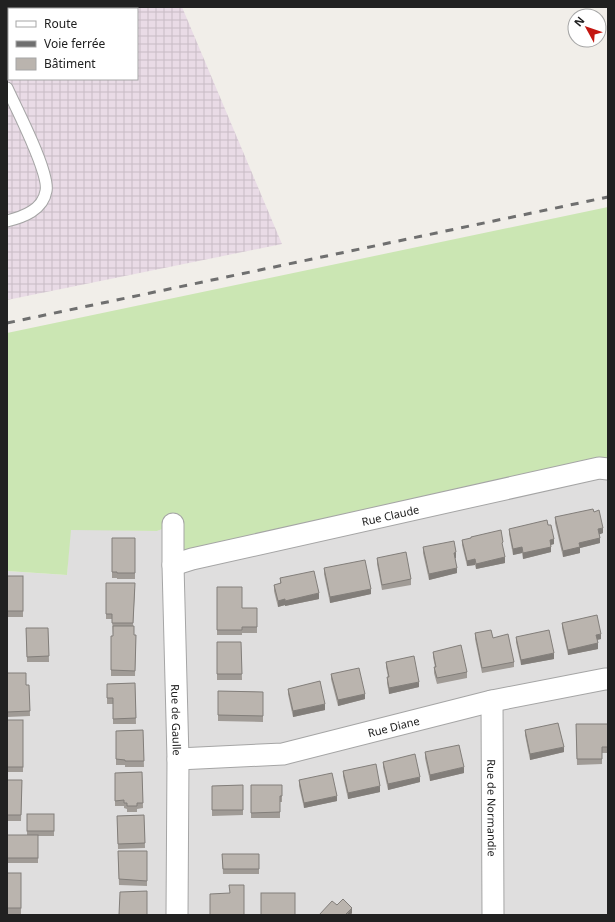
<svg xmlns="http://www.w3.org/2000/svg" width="615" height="922" font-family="'Noto Sans',sans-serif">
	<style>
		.residential { fill: #dfdede }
		.industrial { fill: url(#industrial-grid); fill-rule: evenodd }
		.grass { fill: #cbe6b3 }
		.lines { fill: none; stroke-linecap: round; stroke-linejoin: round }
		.lane-casing { stroke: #a5a5a5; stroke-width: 13 }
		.street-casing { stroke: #a5a5a5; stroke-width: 23 }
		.lane { stroke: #fff; stroke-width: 11 }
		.street { stroke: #fff; stroke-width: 21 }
		.rail { stroke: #6f6f6f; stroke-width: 3; stroke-dasharray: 8 8; stroke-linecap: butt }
		.wall { fill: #a09b96 }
		.shaded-wall { fill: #827e7a }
		.building { fill: #bab4ae; stroke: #827e7a }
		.labels { text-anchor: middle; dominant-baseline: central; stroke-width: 3; stroke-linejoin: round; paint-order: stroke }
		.street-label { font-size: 11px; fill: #212121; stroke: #fff }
	</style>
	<defs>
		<pattern id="industrial-grid" width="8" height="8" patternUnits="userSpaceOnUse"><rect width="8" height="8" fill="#e9dbe6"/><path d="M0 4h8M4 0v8" fill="none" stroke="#c8bcc5"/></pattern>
	</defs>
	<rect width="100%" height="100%" fill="#f1eee9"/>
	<!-- residential -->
	<polygon class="residential" points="608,469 608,915 7,915 7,571 67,575 70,529 157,531 173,524"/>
	<!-- industrial -->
	<path class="industrial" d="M7,7H182L282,244L7,300ZM9,9H137V79H9Z"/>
	<!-- grass -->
	<polygon class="grass" points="608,207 608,469 173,565 173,525 157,531 71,530 67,575 7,571 7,333"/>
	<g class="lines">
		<!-- lane casing -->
		<g class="lane-casing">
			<path id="lane" d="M7,88C16,108 50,173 46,191C43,210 23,217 7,221"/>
		</g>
		<!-- street casing -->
		<g class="street-casing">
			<g id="street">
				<path id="s1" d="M173,524V565L178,759L177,915"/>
				<path id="s2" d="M173,565L192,559L599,468L608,469"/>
				<path id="s3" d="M492,701L493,915"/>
				<path id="s4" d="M178,759L283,754L492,701L605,679H608"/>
			</g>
		</g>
		<!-- lane -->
		<use href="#lane" class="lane"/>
		<!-- street -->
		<use href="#street" class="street"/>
		<!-- rail -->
		<polyline class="rail" points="7,323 608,197"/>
	</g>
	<!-- wall -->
	<g class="wall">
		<polygon points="594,512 603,533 599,534 600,543 580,548 580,553 563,557 555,523 555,517"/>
		<polygon points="509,529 554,544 551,545 551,552 523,559 522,553 513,555 509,534"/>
		<polygon points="112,538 135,538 135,579 117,579 117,578 112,578"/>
		<polygon points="462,540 503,548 505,563 476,569 475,565 467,566 462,545"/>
		<polygon points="423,547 456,558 455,558 457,573 429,580 423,553"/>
		<polygon points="377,558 411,579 411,585 382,590 377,564"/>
		<polygon points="324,568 371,594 330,603 324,574"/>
		<rect x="7" y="576" width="16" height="41"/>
		<polygon points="280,578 319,599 285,606 285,605 278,607 274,591 274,585 280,584"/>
		<polygon points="106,583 135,589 133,626 134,635 136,635 135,676 111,676 111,636 113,636 112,619 106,619"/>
		<polygon points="217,587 242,608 257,608 257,633 242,633 242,635 217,635"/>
		<polygon points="562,623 601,639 597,640 598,649 568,655 562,628"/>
		<polygon points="26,628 48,628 49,662 27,662"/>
		<polygon points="475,633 493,638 514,662 514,667 482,673 475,639"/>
		<polygon points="516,637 554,659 521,665 516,642"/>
		<polygon points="217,642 241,642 242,680 217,680"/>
		<polygon points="433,652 467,672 467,678 437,684 434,673 434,667 435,667 433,657"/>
		<polygon points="386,662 419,687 389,694 387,683 387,677 388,677 386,667"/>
		<polygon points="7,673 26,685 29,685 30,716 7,717"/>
		<polygon points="331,674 365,699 338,706 331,679"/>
		<polygon points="135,683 136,724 113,724 113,704 107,704 107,684"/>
		<polygon points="288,689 325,710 293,717 288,694"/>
		<polygon points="218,691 263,692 263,722 218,721"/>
		<rect x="7" y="720" width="16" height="52"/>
		<polygon points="576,724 608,724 608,753 602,753 602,764 577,765"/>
		<polygon points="143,730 144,767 125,767 125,765 116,765 116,731"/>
		<polygon points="525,730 564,752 530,760 525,735"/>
		<polygon points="425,752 464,773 430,781 425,758"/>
		<polygon points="383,762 420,782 388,790 383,767"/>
		<polygon points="343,771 380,792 348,799 343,776"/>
		<polygon points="142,772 143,808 137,809 137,812 127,812 127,809 124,808 124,806 115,806 115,773"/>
		<polygon points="7,780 22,780 21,821 7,821"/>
		<polygon points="299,780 337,801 304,808 299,786"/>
		<polygon points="243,785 243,815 212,816 212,786"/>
		<polygon points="251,785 282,785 282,802 280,802 280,818 251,818"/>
		<polygon points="27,814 54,814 54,836 38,836 38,863 7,863 7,835 27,835"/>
		<polygon points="144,815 145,848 118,849 117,816"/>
		<polygon points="118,851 147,851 147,886 119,885"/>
		<polygon points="222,854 259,854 259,874 223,874"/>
		<rect x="7" y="873" width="14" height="41"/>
	</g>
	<!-- shaded-wall -->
	<g class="shaded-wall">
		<polygon points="603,528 603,533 598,535 598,529"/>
		<polygon points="600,538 600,543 580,548 580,553 563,557 563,551 579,543"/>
		<polygon points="554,539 554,544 550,545 550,540"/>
		<polygon points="522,547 522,553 513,555 513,549"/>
		<polygon points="551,547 551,552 523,559 523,553"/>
		<polygon points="456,552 456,558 454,559 454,553"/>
		<polygon points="505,557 505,563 476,569 476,564"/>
		<polygon points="475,559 475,565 467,566 467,561"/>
		<polygon points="457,568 457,573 429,580 429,574"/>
		<polygon points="371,589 371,594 330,603 330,597"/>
		<polygon points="319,593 319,599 285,606 285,601"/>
		<polygon points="285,599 285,605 278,607 278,601"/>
		<polygon points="601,634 601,639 596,640 596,635"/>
		<polygon points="598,643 598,649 568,655 568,650"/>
		<polygon points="554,653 554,659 521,665 521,660"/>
		<polygon points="419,682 419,687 389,694 389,688"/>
		<polygon points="365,694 365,699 338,706 338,700"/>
		<polygon points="325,704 325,710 293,717 293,711"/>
		<polygon points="564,747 564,752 530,760 530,754"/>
		<polygon points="464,767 464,773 430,781 430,775"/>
		<polygon points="420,777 420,782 388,790 388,784"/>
		<polygon points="380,786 380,792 348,799 348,793"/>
		<polygon points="337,796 337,801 304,808 304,803"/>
		<polygon points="352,908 352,913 351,915 346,915"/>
	</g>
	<!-- building -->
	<g class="building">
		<polygon points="593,509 594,512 599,510 603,528 598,529 600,538 579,543 580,547 563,551 555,517"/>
		<polygon points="547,520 548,525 551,525 554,539 550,540 551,547 523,553 522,547 513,549 509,529"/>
		<polygon points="501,530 503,542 502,543 505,557 476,564 475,559 467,561 462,540 471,538 471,537"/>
		<polygon points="112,538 135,538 135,573 117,573 117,572 112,572"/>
		<polygon points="454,541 456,552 454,553 457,568 429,574 423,547"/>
		<polygon points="406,552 411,579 382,585 377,558"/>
		<polygon points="365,560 371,589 330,597 324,568"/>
		<polygon points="314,571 319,593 285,601 285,599 278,601 274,585 281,583 280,578"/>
		<rect x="7" y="576" width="16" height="35"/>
		<polygon points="106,583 135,583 133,623 112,623 112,614 106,614"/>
		<polygon points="217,587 242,587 242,608 257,608 257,627 242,627 242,630 217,630"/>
		<polygon points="597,615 601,634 596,635 598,643 568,650 562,623"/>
		<polygon points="113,626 134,626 134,635 136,635 135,671 111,670 111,636 113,636"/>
		<polygon points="26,628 48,628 49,656 27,657"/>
		<polygon points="491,630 493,638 508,634 514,662 482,668 475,633"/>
		<polygon points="549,630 554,653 521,660 516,637"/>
		<polygon points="217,642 241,642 242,674 217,674"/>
		<polygon points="461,645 467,672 437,678 434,667 436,667 433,652"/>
		<polygon points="414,656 419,682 389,688 387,677 389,677 386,662"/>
		<polygon points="359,668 365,694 338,700 331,674"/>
		<polygon points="7,673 26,673 26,685 29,685 30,711 7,712"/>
		<polygon points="320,681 325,704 293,711 288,689"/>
		<polygon points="135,683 136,718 113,719 113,698 107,698 107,684"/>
		<polygon points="218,691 263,692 263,716 218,715"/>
		<rect x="7" y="720" width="16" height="47"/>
		<polygon points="558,723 564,747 530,754 525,730"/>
		<polygon points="576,724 608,724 608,747 602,747 602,759 577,759"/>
		<polygon points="143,730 144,761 125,761 125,760 116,759 116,731"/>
		<polygon points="459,745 464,767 430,775 425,752"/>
		<polygon points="415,754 420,777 388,784 383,762"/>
		<polygon points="376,764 380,786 348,793 343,771"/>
		<polygon points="142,772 143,803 137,803 137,806 127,806 127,803 124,803 124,800 115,801 115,773"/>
		<polygon points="332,773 337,796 304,803 299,780"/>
		<polygon points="7,780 22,780 21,815 7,815"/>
		<polygon points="243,785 243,810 212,810 212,786"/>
		<polygon points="251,785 282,785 282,796 280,796 280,812 251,813"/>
		<rect x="27" y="814" width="27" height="17"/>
		<polygon points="144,815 145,843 118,844 117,816"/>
		<rect x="7" y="835" width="31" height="23"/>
		<polygon points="118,851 147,851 147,881 119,879"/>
		<polygon points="222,854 259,854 259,869 223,869"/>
		<rect x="7" y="873" width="14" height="35"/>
		<polygon points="229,885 244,885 244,915 210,915 210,894 230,893"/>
		<polygon points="147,891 147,915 119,915 120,892"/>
		<rect x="261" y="893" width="34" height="22"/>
		<polygon points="343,899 352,908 346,914 347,915 319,915 332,901 337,905"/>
	</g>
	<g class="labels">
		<!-- street labels -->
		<g class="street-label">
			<text stroke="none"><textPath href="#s2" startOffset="223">Rue Claude</textPath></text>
			<text stroke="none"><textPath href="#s1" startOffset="196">Rue de Gaulle</textPath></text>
			<text stroke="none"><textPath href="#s4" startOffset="219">Rue Diane</textPath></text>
			<text stroke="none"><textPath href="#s3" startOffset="107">Rue de Normandie</textPath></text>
		</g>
	</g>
	<!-- border -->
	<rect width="615" height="922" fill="none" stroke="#212121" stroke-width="16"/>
	<!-- legend -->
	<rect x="8" y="8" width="130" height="72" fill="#ffffff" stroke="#a6a6a6"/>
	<rect x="16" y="21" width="20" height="6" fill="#ffffff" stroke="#a6a6a6"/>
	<text x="44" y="28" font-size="12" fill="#212121">Route</text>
	<rect x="16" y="41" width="20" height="6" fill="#6f6f6f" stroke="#a6a6a6"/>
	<text x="44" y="48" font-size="12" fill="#212121">Voie ferrée</text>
	<rect x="16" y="58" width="20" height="12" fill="#bab4ae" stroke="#a6a6a6"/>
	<text x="44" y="68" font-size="12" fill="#212121">Bâtiment</text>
	<!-- north arrow -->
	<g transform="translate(587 28) rotate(310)"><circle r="19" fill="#ffffff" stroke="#a6a6a6"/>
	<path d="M0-3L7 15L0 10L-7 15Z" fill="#c31610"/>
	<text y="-6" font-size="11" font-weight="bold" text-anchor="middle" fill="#212121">N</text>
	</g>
</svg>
